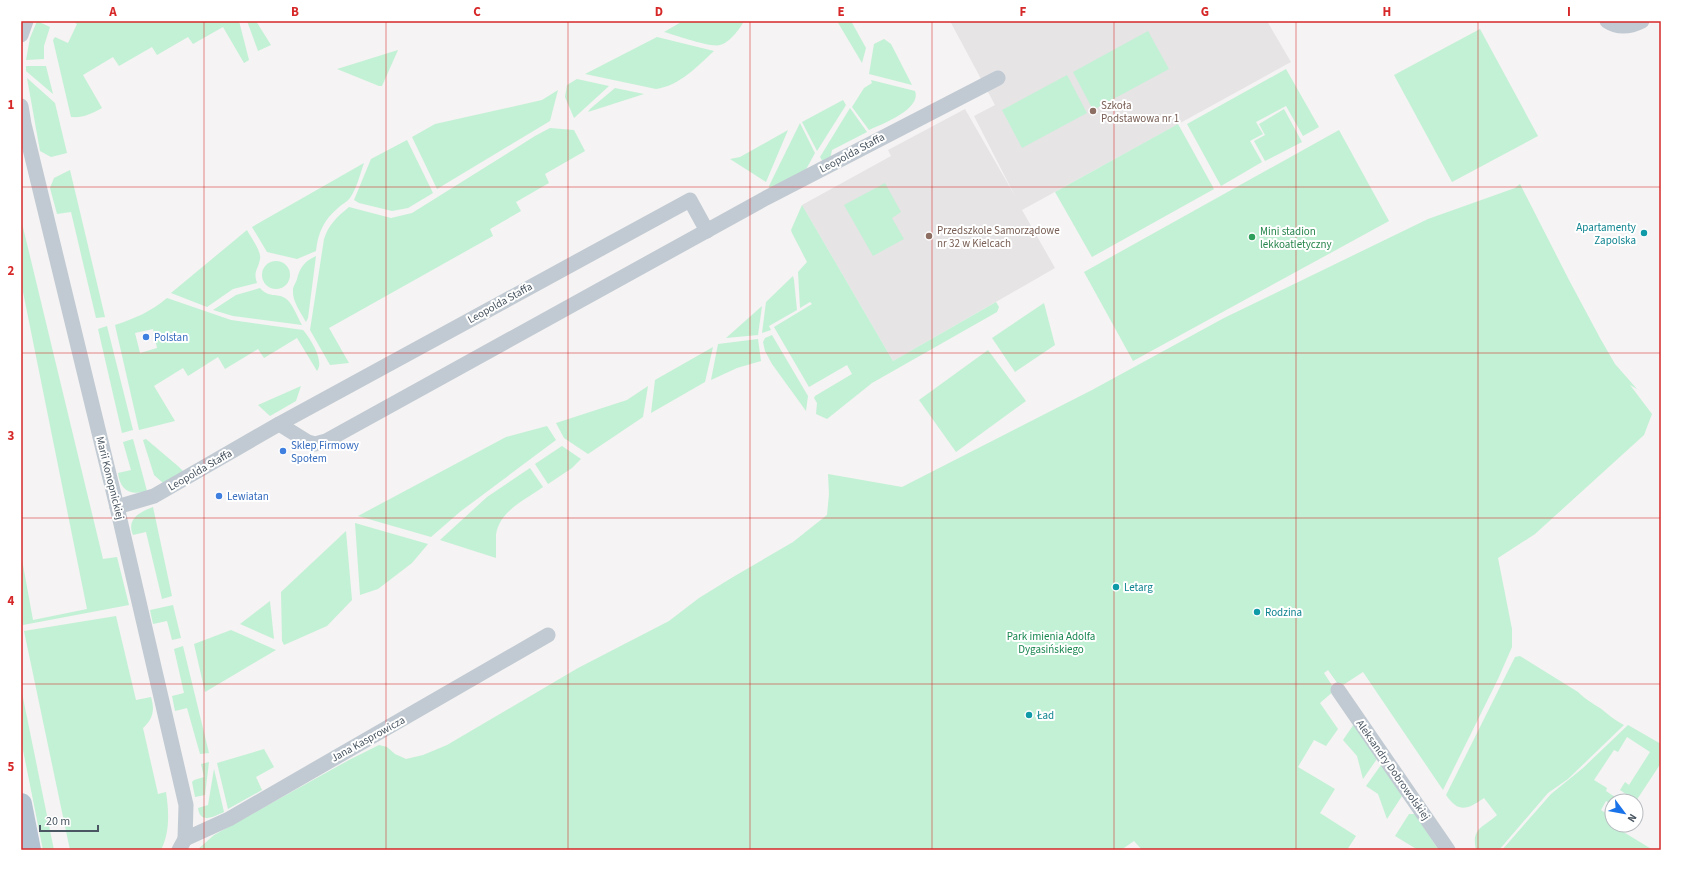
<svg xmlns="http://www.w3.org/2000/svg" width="1682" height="871" font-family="'Source Sans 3',sans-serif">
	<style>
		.education { fill: #e6e4e5 }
		.green { fill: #c3f1d5; fill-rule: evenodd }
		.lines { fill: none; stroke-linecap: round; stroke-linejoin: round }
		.street { stroke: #c1cad2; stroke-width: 15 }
		.primary { stroke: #b3c2d1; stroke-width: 22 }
		.grid { fill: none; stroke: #d62828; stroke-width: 1; stroke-opacity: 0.55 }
		.education-dot { fill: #8d6e63; stroke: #fff; stroke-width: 1.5 }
		.culture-dot { fill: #0f9aa8; stroke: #fff; stroke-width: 1.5 }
		.leisure-dot { fill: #2e9e5b; stroke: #fff; stroke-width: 1.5 }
		.shop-dot { fill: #3f7fe0; stroke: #fff; stroke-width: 1.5 }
		.labels { text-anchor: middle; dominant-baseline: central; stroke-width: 4; stroke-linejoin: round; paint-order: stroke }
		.education-label { font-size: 11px; fill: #785e54; stroke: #fff; text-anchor: start }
		.street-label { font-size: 11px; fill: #4a5661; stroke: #fff }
		.culture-label { font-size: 11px; fill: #0d838f; stroke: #fff; text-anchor: start }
		.leisure-label { font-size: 11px; fill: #27864d; stroke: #fff; text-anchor: start }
		.shop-label { font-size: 11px; fill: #366cbe; stroke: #fff; text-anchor: start }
		.park-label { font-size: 11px; fill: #17864f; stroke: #fff }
		.neatline { fill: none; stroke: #d62828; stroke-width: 1.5 }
		.grid-label { font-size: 13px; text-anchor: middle; font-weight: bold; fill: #d62828 }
	</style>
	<rect width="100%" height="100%" fill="#f5f3f3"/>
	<!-- education -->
	<polygon class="education" points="950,21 1267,21 1291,62 1022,210 1055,268 893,361 802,205 891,156 888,150 965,109 1015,196 974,116 995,105"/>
	<!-- green -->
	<g class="green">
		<polygon points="37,21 50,27 44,46 44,59 26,60 30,38"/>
		<path d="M73,21H239L249,60L244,63L223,27L193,44L188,37L157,55L152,47L119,66L113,57L83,75L102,108C91,114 83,118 71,117L53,40L55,37L68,43L77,24Z"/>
		<polygon points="247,21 256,21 271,45 258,51"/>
		<path d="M683,21H744C740,29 729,43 720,45C711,48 675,35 664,32Z"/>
		<polygon points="837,21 851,21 866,48 862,63"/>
		<polygon points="1480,29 1538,136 1452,182 1394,75"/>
		<polygon points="1148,31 1169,69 1093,110 1073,72"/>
		<path d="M657,37L714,51C698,66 679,86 656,89L585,74Z"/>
		<polygon points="884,39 891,44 912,85 869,74 874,44"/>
		<polygon points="398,50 382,86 379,86 337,69"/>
		<polygon points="26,66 46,66 53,94 26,71"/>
		<polygon points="1286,69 1319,127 1303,136 1286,106 1256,122 1263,134 1250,141 1262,162 1221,186 1187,124"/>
		<polygon points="1067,75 1087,113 1022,148 1002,110"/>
		<polygon points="27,78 55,103 67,153 51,157 40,151"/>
		<polygon points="577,79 609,86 574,118 565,97 567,85"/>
		<path d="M871,80L915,91C922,109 882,124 869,130L852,107L864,88L872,83Z"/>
		<polygon points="615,88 644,94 588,112 590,109"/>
		<polygon points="558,90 550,121 437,189 412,137 435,124 542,100"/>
		<polygon points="843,100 846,105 817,151 802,122"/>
		<polygon points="850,108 867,132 832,150 830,159 823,162 820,157"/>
		<polygon points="1284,109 1302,142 1265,161 1254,141 1265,135 1259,124"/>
		<polygon points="800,123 815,153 803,175 770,191 769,186"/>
		<polygon points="1178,124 1214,189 1092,257 1055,192"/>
		<path d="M550,128L574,130L585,151L545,174L549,183L516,202L521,211L490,229L493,236L329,328L349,363L330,365L310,330L324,239C329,224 337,217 349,207L391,218L412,213L535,136Z"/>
		<polygon points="788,130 766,182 730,159 740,157"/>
		<polygon points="1339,130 1389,221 1133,361 1084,272"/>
		<polygon points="407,140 433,193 408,208 392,211 359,203 354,200 371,159"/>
		<path d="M364,163C360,174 357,188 350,198C347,202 342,204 338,208C324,220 318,232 316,251L297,259L267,252L252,227Z"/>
		<polygon points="70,170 105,317 96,318 71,212 57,214 50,188 54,178"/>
		<polygon points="885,183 901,212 892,218 904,239 873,256 844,205"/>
		<polygon points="1520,184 1569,280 1600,338 1615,364 1637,389 1630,385 1652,414 1644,435 1535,534 1498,558 1512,629 1512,647 1498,679 1443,790 1363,672 1340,687 1328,670 1324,673 1335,690 1320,703 1338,729 1326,746 1314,740 1298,767 1335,789 1320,813 1356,836 1347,850 1142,850 1134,841 1121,850 197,850 214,835 349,760 379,745 387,747 395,754 406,759 423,755 447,745 578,668 669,621 699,598 733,577 793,542 827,515 829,494 828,474 902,487 1092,390 1224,318 1428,219 1515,188"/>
		<polygon points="802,205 893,361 996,302 999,307 997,312 872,383 827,419 816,414 817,403 814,398 815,396 852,374 847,365 809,387 774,327 812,304 810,302 800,308 798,272 807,262 792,233 791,230"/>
		<polygon points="21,219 103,559 117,557 129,605 23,625 21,617 21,554 33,620 87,609 21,282"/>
		<path d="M247,230C250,236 262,252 260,259C258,270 253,271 257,283L233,289L207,307L171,293Z"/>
		<path d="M316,256L308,318L306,322C301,313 292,301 293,290C293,286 296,283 297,279C300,267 305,261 316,256Z"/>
		<circle cx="276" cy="275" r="14"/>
		<polygon points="793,276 794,280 797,310 769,326 771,330 762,333 766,302"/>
		<path d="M260,288C268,298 277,293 285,298C293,303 297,317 302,325L233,316L213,310L236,295Z"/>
		<path d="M167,298L231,320L303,330C310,338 325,361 317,371L297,338L264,358L258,349L225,369L218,357L188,376L183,368L154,386L175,421L139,430L115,325C136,318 150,312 167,298ZM153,329L157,348L140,353L135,333Z"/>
		<polygon points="1044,303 1055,345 1015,372 992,338"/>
		<polygon points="762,306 758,335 726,338"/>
		<polygon points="107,326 133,430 122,433 98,329"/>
		<polygon points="772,335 808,396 806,411 772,364 765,351 763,342 765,338"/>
		<polygon points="758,339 761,361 737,368 711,380 718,344"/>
		<polygon points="713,347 705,382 651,413 655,380"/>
		<polygon points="988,350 1026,401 956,452 919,400"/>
		<polygon points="301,386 296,401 270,416 258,405"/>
		<polygon points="648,386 643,417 588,454 564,438 556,423 627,400"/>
		<polygon points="547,426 556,440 461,511 431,537 358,516 506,437"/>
		<path d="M133,439L147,491C130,496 120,490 118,473L131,470L123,442Z"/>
		<polygon points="146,439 179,467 183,471 163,483 154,475 143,440"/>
		<polygon points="562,446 581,459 572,468 548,484 535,464"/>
		<path d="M530,468L543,487C525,500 499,511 496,535C496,543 496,550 496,558L440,540L487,497Z"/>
		<path d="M153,507L172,596L162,599L146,532L133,535C126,519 140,512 153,507Z"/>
		<polygon points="355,523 428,544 412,563 378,589 360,595"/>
		<polygon points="346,531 352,600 327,626 284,645 282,641 281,592"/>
		<polygon points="270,601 274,639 240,624"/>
		<polygon points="173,605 181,638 172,640 167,621 153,624 150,610"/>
		<path d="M116,616L136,700L151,697C155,710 153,719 143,728L158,794L166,792C169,812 170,832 161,850H70L24,631Z"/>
		<polygon points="231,630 276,650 205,692 194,644"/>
		<polygon points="183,646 209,753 200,754 187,708 175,711 172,696 184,693 174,649"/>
		<path d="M1520,656L1578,692C1585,699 1592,703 1600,708C1608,714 1614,720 1624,725L1568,779L1548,793L1499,850H1476C1471,828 1483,828 1497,815L1484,798C1468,809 1459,814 1446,795L1515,657Z"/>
		<polygon points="21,688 54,850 43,850 21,740"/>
		<polygon points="1354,724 1379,756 1363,779 1357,756 1343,740"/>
		<polygon points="1628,725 1661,744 1661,763 1636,801 1620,790 1625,782 1629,785 1650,752 1627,737 1618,752 1614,750 1594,780 1607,788 1606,791 1615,797 1611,804 1606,801 1601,810 1612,817 1612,825 1653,850 1502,850 1551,794 1583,768"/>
		<polygon points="264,749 274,767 256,777 262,790 228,809 217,763"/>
		<polygon points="209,762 205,795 195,797 192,782 194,780 204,777 201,764"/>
		<polygon points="1381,765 1402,796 1387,819 1378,794 1366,786"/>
		<path d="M214,769L224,812C215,816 200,825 198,808L208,805Z"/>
		<polygon points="1409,814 1415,814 1438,849 1438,850 1418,850 1395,836"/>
	</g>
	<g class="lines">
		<!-- street -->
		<g class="street">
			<path d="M1607,21C1619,29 1630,27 1642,21"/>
			<polyline points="21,35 26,21"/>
			<polyline points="21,106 24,124 117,507 186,805 185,839 179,850"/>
			<polyline points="279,424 308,442 315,444 326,441 766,198 998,78"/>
			<polyline points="117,507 154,496 279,424 690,200 707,231"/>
			<polyline points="1338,690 1448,850"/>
			<polyline points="185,839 229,819 548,635"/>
		</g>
		<!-- primary -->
		<polyline class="primary" points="21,804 30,850"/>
	</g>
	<!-- grid -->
	<path class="grid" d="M204,21V850M386,21V850M568,21V850M750,21V850M932,21V850M1114,21V850M1296,21V850M1478,21V850M21,187H1661M21,353H1661M21,518H1661M21,684H1661"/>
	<!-- markers -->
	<g class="education-dot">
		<circle cx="1093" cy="111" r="4"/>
		<circle cx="929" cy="236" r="4"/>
	</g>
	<g class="culture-dot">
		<circle cx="1644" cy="233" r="4"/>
		<circle cx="1116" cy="587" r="4"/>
		<circle cx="1257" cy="612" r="4"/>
		<circle cx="1029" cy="715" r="4"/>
	</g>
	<circle class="leisure-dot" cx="1252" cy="237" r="4"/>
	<g class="shop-dot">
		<circle cx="146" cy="337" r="4"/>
		<circle cx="283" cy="451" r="4"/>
		<circle cx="219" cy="496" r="4"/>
	</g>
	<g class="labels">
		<!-- education labels -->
		<g class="education-label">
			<text x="1101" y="105">Szkoła<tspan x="1101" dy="13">Podstawowa nr 1</tspan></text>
			<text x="937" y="230">Przedszkole Samorządowe<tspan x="937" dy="13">nr 32 w Kielcach</tspan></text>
		</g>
		<!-- street labels -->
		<g class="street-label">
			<text transform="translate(852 153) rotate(-28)">Leopolda Staffa</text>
			<text transform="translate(500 303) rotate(-29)">Leopolda Staffa</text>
			<text transform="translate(200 470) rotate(-30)">Leopolda Staffa</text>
			<text transform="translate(110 478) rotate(76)">Marii Konopnickiej</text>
			<text transform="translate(368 739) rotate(-29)">Jana Kasprowicza</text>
			<text transform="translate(1393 770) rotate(55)">Aleksandry Dobrowolskiej</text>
		</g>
		<!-- culture labels -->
		<g class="culture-label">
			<text x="1636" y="227" text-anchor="end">Apartamenty<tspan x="1636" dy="13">Zapolska</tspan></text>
			<text x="1124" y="587">Letarg</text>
			<text x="1265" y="612">Rodzina</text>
			<text x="1037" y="715">Ład</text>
		</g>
		<!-- leisure labels -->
		<g class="leisure-label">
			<text x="1260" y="231">Mini stadion<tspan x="1260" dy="13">lekkoatletyczny</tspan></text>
		</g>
		<!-- shop labels -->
		<g class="shop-label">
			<text x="154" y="337">Polstan</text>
			<text x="291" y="445">Sklep Firmowy<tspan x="291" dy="13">Społem</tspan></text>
			<text x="227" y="496">Lewiatan</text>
		</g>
		<!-- park labels -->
		<g class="park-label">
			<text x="1051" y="636">Park imienia Adolfa<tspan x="1051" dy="13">Dygasińskiego</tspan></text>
		</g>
	</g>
	<!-- border -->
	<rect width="1682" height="871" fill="none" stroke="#ffffff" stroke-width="44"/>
	<!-- north arrow -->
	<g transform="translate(1624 813) rotate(122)"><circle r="19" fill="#ffffff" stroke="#b7bbc0"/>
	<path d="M0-3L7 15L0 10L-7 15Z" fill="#1a73e8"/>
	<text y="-6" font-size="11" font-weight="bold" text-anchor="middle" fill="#4a5661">N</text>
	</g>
	<!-- scale -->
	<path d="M40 825v6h58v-6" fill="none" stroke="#4a5661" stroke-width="2"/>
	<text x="46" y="825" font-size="12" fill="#4a5661" stroke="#ffffff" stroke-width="3" paint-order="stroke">20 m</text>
	<rect x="22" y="22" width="1638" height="827" class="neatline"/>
	<g class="grid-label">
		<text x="113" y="16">A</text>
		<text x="295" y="16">B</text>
		<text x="477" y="16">C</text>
		<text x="659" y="16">D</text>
		<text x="841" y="16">E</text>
		<text x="1023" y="16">F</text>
		<text x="1205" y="16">G</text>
		<text x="1387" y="16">H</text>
		<text x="1569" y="16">I</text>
		<text x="11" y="109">1</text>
		<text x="11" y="275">2</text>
		<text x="11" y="440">3</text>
		<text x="11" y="605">4</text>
		<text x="11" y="771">5</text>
	</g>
</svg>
